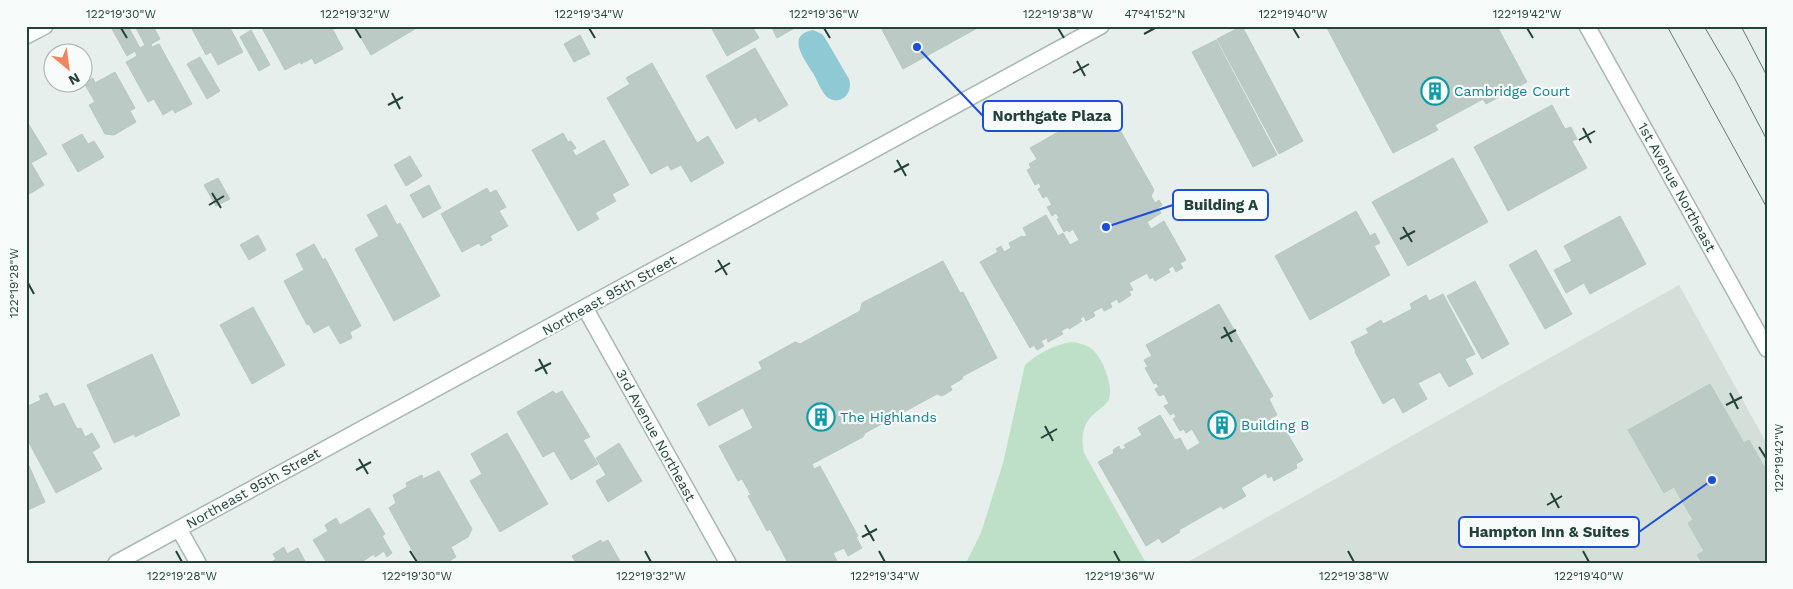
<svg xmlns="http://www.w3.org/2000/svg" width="1793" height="589" font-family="'Work Sans',sans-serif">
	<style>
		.built { fill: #d4dfda }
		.green { fill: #bfe0c8 }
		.water { fill: #8ec9d4 }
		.building { fill: #bbcac4; stroke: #b8c9c2 }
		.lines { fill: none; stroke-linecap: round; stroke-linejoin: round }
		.minor-casing { stroke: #a8b8b2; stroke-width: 18 }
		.tertiary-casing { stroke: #a8b8b2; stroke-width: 18 }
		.minor { stroke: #fff; stroke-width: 15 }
		.tertiary { stroke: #fff; stroke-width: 15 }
		.tram { stroke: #5f7d75; stroke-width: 1 }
		.ticks { fill: none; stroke: #24423a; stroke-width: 2 }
		.labels { text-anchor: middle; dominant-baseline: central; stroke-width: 4.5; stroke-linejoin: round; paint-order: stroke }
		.culture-label { font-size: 14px; fill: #0d838f; stroke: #f7fbf9; text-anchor: start }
		.street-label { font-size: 14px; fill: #24423a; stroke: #f7fbf9 }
		.leader { fill: none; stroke: #1d4ed8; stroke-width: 2 }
		.callout-dot { fill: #1d4ed8; stroke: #f7fbf9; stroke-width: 2 }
		.callout { fill: #f7fbf9; stroke: #1d4ed8; stroke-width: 2 }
		.callout-label { font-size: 15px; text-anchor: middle; font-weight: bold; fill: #24423a }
		.neatline { fill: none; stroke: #24423a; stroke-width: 2 }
		.ticks-label { font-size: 12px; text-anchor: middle; fill: #24423a }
	</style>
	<rect width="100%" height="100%" fill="#e6efeb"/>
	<!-- built -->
	<polygon class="built" points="1679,285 1767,444 1767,563 1186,563"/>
	<!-- green -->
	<path class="green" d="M1072,342C1080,343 1087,345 1093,350C1103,359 1115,389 1108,401C1105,406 1098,410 1094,414C1082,424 1081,439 1084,453L1146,563H966L981,533L1003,463L1025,365C1037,354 1055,344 1072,342Z"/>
	<!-- water -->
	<path class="water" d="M813,30L822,34L825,38L849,79C854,93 840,107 827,97C821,91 817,80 813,73C805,60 785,35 813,30Z"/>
	<!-- building -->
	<g class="building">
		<polygon points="117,26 128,26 140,48 145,45 135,26 153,26 160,39 151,44 152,47 159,44 192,104 175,113 173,109 163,115 154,99 148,102 126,62 137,56 135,51 127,56 112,29"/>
		<polygon points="229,26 243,52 218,65 211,52 206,55 191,27"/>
		<polygon points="261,26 331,26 343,49 315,64 312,58 301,64 300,62 285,70"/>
		<polygon points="354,26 420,26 371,55"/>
		<polygon points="717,26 752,26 759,38 727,56 712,29"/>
		<polygon points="771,26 798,26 777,38"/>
		<polygon points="880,26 981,26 903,69"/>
		<polygon points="1242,26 1303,141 1279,154 1217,39"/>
		<polygon points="1326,26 1497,26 1527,82 1486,104 1483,99 1435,125 1438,130 1393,153"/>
		<polygon points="251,30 270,65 259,71 240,37"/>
		<polygon points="580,35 590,54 574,62 564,44"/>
		<polygon points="1216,40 1277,155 1253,167 1192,52"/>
		<polygon points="755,48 788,105 759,122 756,117 736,129 706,76"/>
		<polygon points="200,57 220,91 207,99 187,64"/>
		<polygon points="652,63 697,143 708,136 724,163 691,182 681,165 671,170 668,165 651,174 607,98 630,84 626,78"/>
		<polygon points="115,72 135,108 130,111 136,122 114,135 105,134 89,105 95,102 84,83 93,78 95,83"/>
		<polygon points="1104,103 1114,120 1116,119 1120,126 1120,130 1154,190 1151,196 1155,203 1159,200 1162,205 1158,208 1161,213 1147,222 1151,229 1164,221 1186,260 1180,263 1183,268 1176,272 1173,266 1168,269 1170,272 1155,281 1153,277 1150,279 1147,273 1129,283 1133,290 1129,291 1131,295 1119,303 1117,299 1110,303 1112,307 1104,311 1102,307 1093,312 1095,316 1086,321 1084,316 1080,319 1082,321 1069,329 1068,327 1061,331 1063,334 1048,342 1047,338 1041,341 1044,346 1037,350 1034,345 1030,348 980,262 998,252 996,249 1001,246 1004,252 1011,248 1009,243 1022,236 1023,237 1027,236 1023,228 1046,215 1058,236 1063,233 1070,245 1079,240 1073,229 1069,232 1067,230 1064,232 1057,219 1059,218 1056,213 1052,216 1047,207 1052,205 1047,196 1043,198 1038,189 1041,187 1039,183 1035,185 1027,170 1031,168 1029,164 1037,159 1030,148 1060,131 1057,127 1067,122 1068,124"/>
		<polygon points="1552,105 1565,129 1571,127 1577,139 1572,141 1587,168 1508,211 1474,147"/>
		<polygon points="26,120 47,154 31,163 44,185 26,196"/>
		<polygon points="563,133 568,142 571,141 576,148 572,150 576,156 604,140 629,185 612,194 616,201 595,213 599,219 578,231 532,150"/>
		<polygon points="82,134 88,144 94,141 104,157 78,172 62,145"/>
		<polygon points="410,156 422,176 406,186 394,165"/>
		<polygon points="1453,158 1488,222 1408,266 1372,202"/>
		<polygon points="218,178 230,199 216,206 204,185"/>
		<polygon points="429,185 441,208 423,218 410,195"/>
		<polygon points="487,188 490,193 496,190 506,207 499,211 508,226 490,236 492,240 481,246 479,243 462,252 441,214"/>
		<polygon points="386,205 397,225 400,223 440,296 394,321 355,249 379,236 367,215"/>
		<polygon points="1356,211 1370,236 1375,233 1380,243 1374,246 1390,275 1310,320 1275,256"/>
		<polygon points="1620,216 1646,264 1590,294 1584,283 1566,293 1554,270 1572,261 1564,246"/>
		<polygon points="258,235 266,250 249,260 240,245"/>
		<polygon points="314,244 323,260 325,258 361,326 350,332 352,338 340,344 329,325 314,333 309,324 307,325 284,281 304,270 296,254"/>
		<polygon points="1536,250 1572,314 1545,329 1509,265"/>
		<polygon points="943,261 960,293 963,292 997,358 963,376 962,379 950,386 952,390 942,396 937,394 865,433 863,437 812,464 814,469 820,466 858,536 856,537 862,548 848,556 844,548 833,553 838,563 788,563 770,529 767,531 748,496 751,495 742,479 738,481 719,446 753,428 743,408 709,426 697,404 762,369 759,362 795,342 800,344 860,311 862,303"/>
		<polygon points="1475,281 1509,344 1482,359 1447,296"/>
		<polygon points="1443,294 1475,354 1465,359 1473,374 1449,387 1440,372 1418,383 1427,399 1403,413 1394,397 1383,404 1355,352 1356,351 1351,342 1369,333 1366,329 1381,320 1383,324 1412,309 1410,304 1426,295 1429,301"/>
		<polygon points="1219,304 1273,396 1269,399 1277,415 1265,422 1269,429 1280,421 1303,460 1296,464 1297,468 1274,481 1272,476 1268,478 1266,473 1241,488 1246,496 1223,509 1221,506 1179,530 1180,532 1162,543 1159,538 1146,546 1098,462 1114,453 1113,450 1119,446 1121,450 1126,448 1124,445 1142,435 1138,428 1160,415 1175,440 1180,438 1187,451 1200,443 1192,429 1186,433 1184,429 1180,431 1173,419 1176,417 1174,413 1170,415 1164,406 1169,404 1164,394 1159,396 1155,389 1159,387 1156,383 1154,384 1145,368 1148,367 1144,360 1152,356 1146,345"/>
		<polygon points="253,307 285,365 252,384 220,325"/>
		<polygon points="152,354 180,415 135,437 134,434 114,443 87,385"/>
		<polygon points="1710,384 1744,443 1749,440 1767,472 1767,563 1702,563 1697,555 1704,551 1688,523 1693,520 1674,487 1664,493 1628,430"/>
		<polygon points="553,391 556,394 562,391 590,437 583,440 598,464 571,480 554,451 543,457 517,412"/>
		<polygon points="47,393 54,407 64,403 77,429 81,428 85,437 92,433 100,447 92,452 102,469 56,493 26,437 26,407 41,400 39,396"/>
		<polygon points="507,433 548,504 500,532 470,481 482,474 471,454"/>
		<polygon points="619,443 642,481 608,502 596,481 606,475 596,458"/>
		<polygon points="26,459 45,502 26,511"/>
		<polygon points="439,471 472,529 468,537 451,547 456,557 446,563 419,563 389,508 396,503 393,495 407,487 406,483 422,475 423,479"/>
		<polygon points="369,508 385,534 382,536 392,553 387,557 384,551 375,557 374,554 360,563 327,563 313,540 328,531 325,525 336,518 340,525"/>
		<polygon points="601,540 602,543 608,540 621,563 572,563 575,561 572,556"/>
		<polygon points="284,547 287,554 298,548 306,563 270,563 276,559 273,554"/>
	</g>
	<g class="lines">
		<!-- minor casing -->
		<g class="minor-casing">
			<g id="minor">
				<polyline points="26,36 45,26"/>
				<polyline points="585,308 728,563"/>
				<polyline points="179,529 198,563"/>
				<polyline points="116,563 1101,26"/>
			</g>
		</g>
		<!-- tertiary casing -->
		<g class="tertiary-casing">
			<polyline id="tertiary" points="1587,26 1767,349"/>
		</g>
		<!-- minor -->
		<use href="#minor" class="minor"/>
		<!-- tertiary -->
		<use href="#tertiary" class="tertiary"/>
		<!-- tram -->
		<g class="tram">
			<polyline points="1667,26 1767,208"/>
			<polyline points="1704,26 1735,79 1767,140"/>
			<polyline points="1741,26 1767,76"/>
		</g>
	</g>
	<!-- ticks -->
	<path class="ticks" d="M121,28L127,38M355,28L361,38M589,28L595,38M824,28L830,38M1058,28L1064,38M1293,28L1299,38M1527,28L1533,38M1144,34L1155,28M1077,61L1085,76M1073,73L1089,64M392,93L400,109M388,105L403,97M1583,128L1591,143M1579,140L1595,131M897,160L906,176M894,172L909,164M212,193L221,208M209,205L224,196M1403,227L1412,242M1400,239L1415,231M718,260L727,275M715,272L730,263M28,283L34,294M1224,327L1232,342M1221,338L1236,330M539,359L547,374M535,371L551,363M1730,393L1738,409M1726,405L1742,397M1045,426L1053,441M1041,438L1057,429M1759,447L1766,458M359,459L368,474M356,470L371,462M1551,493L1559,508M1547,505L1562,496M865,525L874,541M862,537L877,529M176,551L182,562M410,551L417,562M645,551L651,562M879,551L885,562M1114,551L1120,562M1348,551L1354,562M1583,551L1589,562"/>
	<!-- icons -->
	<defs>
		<g id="building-ring" transform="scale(1.4375)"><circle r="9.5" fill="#f7fbf9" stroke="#0f9aa8" stroke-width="1.5"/><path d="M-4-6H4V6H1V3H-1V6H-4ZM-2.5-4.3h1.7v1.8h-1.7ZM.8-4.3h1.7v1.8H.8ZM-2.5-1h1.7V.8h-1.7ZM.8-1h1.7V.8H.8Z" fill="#0f9aa8"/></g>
	</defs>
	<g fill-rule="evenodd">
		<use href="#building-ring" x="1435" y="91"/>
		<use href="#building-ring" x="821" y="417"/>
		<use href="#building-ring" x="1222" y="425"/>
	</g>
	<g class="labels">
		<!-- culture labels -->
		<g class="culture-label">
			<text x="1454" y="91">Cambridge Court</text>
			<text x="840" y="417">The Highlands</text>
			<text x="1241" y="425">Building B</text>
		</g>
		<!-- street labels -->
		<g class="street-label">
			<text transform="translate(1677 187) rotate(61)">1st Avenue Northeast</text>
			<text transform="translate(609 295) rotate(-29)">Northeast 95th Street</text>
			<text transform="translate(656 435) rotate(61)">3rd Avenue Northeast</text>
			<text transform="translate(253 488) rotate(-29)">Northeast 95th Street</text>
		</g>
	</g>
	<!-- callouts -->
	<path class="leader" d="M917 47L983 116M1106 227L1173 205M1712 480L1639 532"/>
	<g class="callout-dot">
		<circle cx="917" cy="47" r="5"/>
		<circle cx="1106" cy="227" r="5"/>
		<circle cx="1712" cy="480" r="5"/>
	</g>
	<g class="callout">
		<rect x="983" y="101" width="139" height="30" rx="5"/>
		<rect x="1173" y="190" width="95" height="30" rx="5"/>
		<rect x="1459" y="517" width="180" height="30" rx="5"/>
	</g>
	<g class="callout-label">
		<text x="1052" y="121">Northgate Plaza</text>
		<text x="1221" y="210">Building A</text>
		<text x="1549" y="537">Hampton Inn &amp; Suites</text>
	</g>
	<!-- border -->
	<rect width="1793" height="589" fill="none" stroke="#f7fbf9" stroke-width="55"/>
	<!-- north arrow -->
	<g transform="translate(68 68) rotate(151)"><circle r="24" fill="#f7fbf9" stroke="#a3b1ad"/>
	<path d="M0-4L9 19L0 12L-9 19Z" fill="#f4845f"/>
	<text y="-8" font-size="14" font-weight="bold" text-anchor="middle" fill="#24423a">N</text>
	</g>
	<rect x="28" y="28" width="1738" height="534" class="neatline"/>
	<g class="ticks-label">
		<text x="121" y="18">122°19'30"W</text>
		<text x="355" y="18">122°19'32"W</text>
		<text x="589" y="18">122°19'34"W</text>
		<text x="824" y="18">122°19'36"W</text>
		<text x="1058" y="18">122°19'38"W</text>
		<text x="1155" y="18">47°41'52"N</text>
		<text x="1293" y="18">122°19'40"W</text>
		<text x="1527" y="18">122°19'42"W</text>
		<text transform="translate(14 283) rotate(-90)" y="4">122°19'28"W</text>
		<text transform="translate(1779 458) rotate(-90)" y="4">122°19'42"W</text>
		<text x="182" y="580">122°19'28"W</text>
		<text x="417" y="580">122°19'30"W</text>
		<text x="651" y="580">122°19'32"W</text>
		<text x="885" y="580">122°19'34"W</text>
		<text x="1120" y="580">122°19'36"W</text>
		<text x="1354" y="580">122°19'38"W</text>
		<text x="1589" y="580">122°19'40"W</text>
	</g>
</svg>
